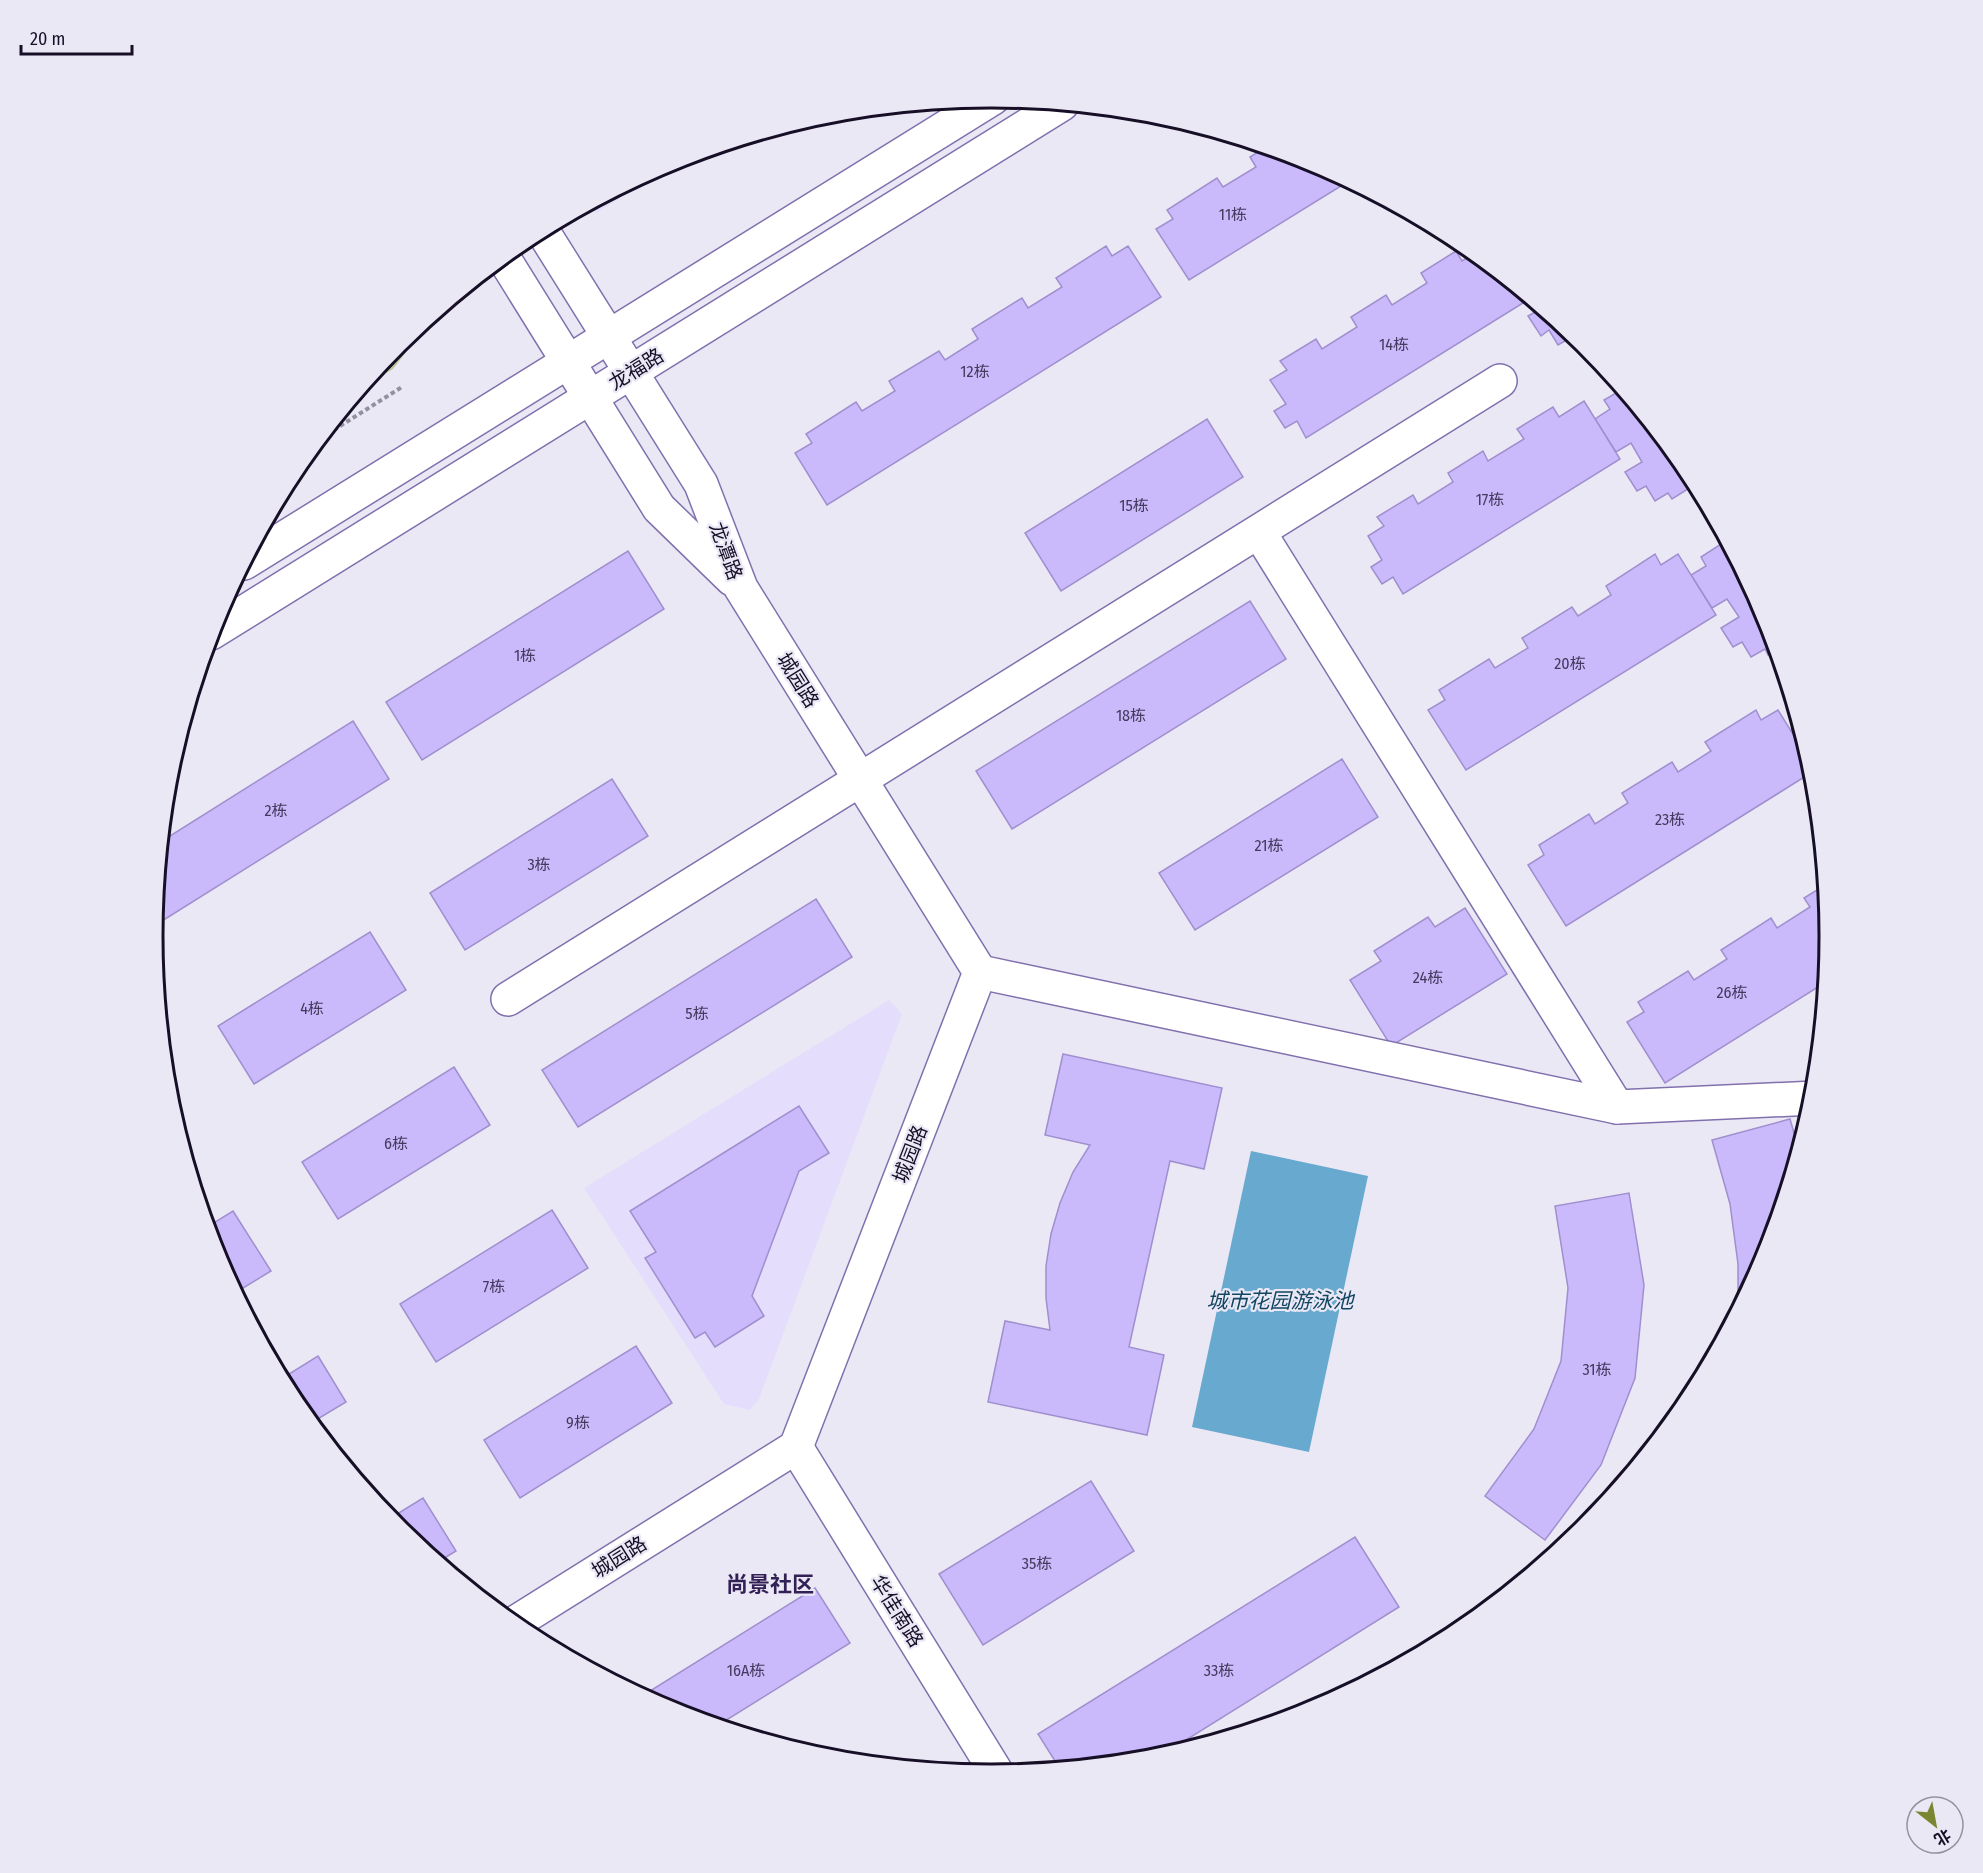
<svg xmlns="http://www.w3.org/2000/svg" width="1983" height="1873" font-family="'Fira Sans Condensed','Noto Sans SC',sans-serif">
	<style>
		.built { fill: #e4ddfb }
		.green { fill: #bec795 }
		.water { fill: #68a9cf }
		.building { fill: #cabafc; stroke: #a08fce; stroke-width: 1.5 }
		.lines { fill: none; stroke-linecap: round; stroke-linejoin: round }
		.minor-casing { stroke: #8070ad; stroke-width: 36 }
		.path { stroke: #948fa1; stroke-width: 4; stroke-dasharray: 4.5 3; stroke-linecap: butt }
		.minor { stroke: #fff; stroke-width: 33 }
		.labels { text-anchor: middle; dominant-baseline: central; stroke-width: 4.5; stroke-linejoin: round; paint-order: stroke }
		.number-label { font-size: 16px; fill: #433a5c }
		.street-label { font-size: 20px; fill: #160f26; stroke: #ebe8f6 }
		.water-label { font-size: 21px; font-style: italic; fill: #114560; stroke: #ebe8f6 }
		.quarter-label { font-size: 22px; font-weight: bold; fill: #332156; stroke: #ebe8f6 }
		.rim { fill: none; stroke: #160f26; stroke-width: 3 }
	</style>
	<rect width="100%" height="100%" fill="#ebe8f6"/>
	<!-- built -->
	<g class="built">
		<polygon points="686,157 596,213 590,204 671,161"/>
		<polygon points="889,1000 902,1014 759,1399 750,1410 724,1404 584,1188"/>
	</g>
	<!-- green -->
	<polygon class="green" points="430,317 429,322 393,369 363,387 398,343"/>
	<!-- water -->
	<polygon class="water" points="1251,1151 1368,1176 1309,1452 1192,1427"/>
	<!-- building -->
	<g class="building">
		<polygon points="1266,147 1313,162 1349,181 1189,280 1156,229 1173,219 1167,210 1217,178 1223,187 1256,167 1250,157"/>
		<polygon points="1106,246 1112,256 1128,246 1161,297 827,505 795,453 812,443 806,434 856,402 862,411 895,391 889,381 939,351 945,360 978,339 972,329 1022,298 1028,308 1062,287 1056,278"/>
		<polygon points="1456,251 1462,261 1475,253 1510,282 1523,303 1306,438 1297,421 1285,428 1274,411 1286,404 1270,380 1287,370 1280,361 1316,339 1322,349 1357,327 1351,317 1386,295 1392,305 1427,283 1421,273"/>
		<polygon points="1510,282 1524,293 1519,296"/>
		<polygon points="1542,308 1580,340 1575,343 1572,337 1558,345 1549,330 1541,336 1528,316"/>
		<polygon points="1623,389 1689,471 1696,484 1672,499 1668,493 1655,501 1646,486 1637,491 1625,472 1642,462 1631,443 1616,452 1595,419 1610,409 1604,400"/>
		<polygon points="1584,401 1620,459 1403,594 1393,577 1382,584 1371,567 1382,560 1368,536 1384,526 1377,517 1413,495 1418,504 1453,482 1448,473 1483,451 1488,461 1524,439 1517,429 1553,407 1559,417"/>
		<polygon points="1207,419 1243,477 1061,591 1025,533"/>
		<polygon points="1721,544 1727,552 1731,550 1767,616 1777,650 1768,655 1765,649 1751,657 1742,642 1733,647 1721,628 1739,617 1727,599 1712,608 1691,575 1706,566 1701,557"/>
		<polygon points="628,551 664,609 422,760 386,702"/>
		<polygon points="1655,554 1661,565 1678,554 1716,615 1466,770 1428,710 1445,700 1439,690 1489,659 1495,668 1528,648 1522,638 1572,607 1578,616 1611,595 1606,586"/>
		<polygon points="1250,601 1286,659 1012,829 976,771"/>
		<polygon points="1756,710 1761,720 1778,710 1811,763 1814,771 1566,926 1528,865 1544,855 1539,845 1589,814 1595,824 1628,803 1622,793 1672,762 1678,772 1711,751 1705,742"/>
		<polygon points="353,721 389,779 154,926 162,841"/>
		<polygon points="1800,725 1811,763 1791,730"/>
		<polygon points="1342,759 1378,817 1195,930 1159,873"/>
		<polygon points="612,779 648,836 465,950 430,893"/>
		<polygon points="1825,885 1830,937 1826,982 1665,1083 1627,1022 1644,1012 1638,1002 1688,971 1694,980 1727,959 1721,950 1771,918 1777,928 1810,907 1804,898"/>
		<polygon points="816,899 852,957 578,1127 542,1070"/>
		<polygon points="1465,908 1507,974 1391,1046 1350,980 1381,961 1374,951 1428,917 1435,927"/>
		<polygon points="370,932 406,990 254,1084 218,1026"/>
		<polygon points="1063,1054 1222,1088 1204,1169 1170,1161 1129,1347 1164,1355 1147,1435 988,1402 1005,1321 1050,1330 1046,1298 1046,1266 1051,1234 1060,1203 1073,1172 1090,1145 1045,1135"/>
		<polygon points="454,1067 490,1125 338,1219 302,1162"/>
		<polygon points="799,1106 829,1153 799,1171 752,1296 764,1316 715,1347 705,1332 695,1338 645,1258 656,1252 630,1211"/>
		<polygon points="1790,1119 1799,1150 1766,1258 1738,1311 1738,1264 1730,1204 1712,1140"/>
		<polygon points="1629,1193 1644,1285 1635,1378 1601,1465 1545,1540 1485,1496 1534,1429 1561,1361 1568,1288 1555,1206"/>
		<polygon points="552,1210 588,1268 436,1362 400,1304"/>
		<polygon points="233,1211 271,1271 235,1293 216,1257 207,1227"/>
		<polygon points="636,1346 672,1403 520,1498 484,1440"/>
		<polygon points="318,1356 346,1402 311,1423 294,1402 281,1379"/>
		<polygon points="1091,1481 1134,1551 983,1645 939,1574"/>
		<polygon points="423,1498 456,1551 438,1562 398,1530 389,1519"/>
		<polygon points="1355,1537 1399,1607 1154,1760 1060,1769 1038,1734"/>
		<polygon points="815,1588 850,1643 717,1726 670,1711 642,1696"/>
	</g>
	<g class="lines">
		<!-- minor casing -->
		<g class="minor-casing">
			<g id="minor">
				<polyline points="503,257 659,508 732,579"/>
				<polyline points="1259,532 1617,1107"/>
				<polyline points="244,563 993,98"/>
				<polyline points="211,633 1062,104"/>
				<polyline points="980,972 1617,1107 1815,1098"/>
				<polyline points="508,999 1500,381"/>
				<polyline points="796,1447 998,1775"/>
				<polyline points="513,1624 796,1447 980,972 741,588 701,484 542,230"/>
			</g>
		</g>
		<!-- path -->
		<polyline class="path" points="321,438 402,387"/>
		<!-- minor -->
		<use href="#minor" class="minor"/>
	</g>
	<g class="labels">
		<!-- number labels -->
		<g class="number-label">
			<text x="1233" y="214">11栋</text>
			<text x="1394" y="344">14栋</text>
			<text x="975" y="371">12栋</text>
			<text x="1490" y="499">17栋</text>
			<text x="1134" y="505">15栋</text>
			<text x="525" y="655">1栋</text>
			<text x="1570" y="663">20栋</text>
			<text x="1131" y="715">18栋</text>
			<text x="276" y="810">2栋</text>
			<text x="1670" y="819">23栋</text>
			<text x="1269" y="845">21栋</text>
			<text x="539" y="864">3栋</text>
			<text x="1428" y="977">24栋</text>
			<text x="1732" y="992">26栋</text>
			<text x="312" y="1008">4栋</text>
			<text x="697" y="1013">5栋</text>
			<text x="396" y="1143">6栋</text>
			<text x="494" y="1286">7栋</text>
			<text x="1597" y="1369">31栋</text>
			<text x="578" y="1422">9栋</text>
			<text x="1037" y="1563">35栋</text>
			<text x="746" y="1670">16A栋</text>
			<text x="1219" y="1670">33栋</text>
		</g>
		<!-- street labels -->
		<g class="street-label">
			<text transform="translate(636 369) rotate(-32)">龙福路</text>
			<text transform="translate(726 551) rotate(70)">龙潭路</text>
			<text transform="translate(798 680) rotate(58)">城园路</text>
			<text transform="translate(910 1154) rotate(-69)">城园路</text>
			<text transform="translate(619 1557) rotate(-32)">城园路</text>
			<text transform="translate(897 1611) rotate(58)">华佳南路</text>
		</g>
		<!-- water labels -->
		<g class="water-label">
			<text x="1280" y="1301">城市花园游泳池</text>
		</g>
		<!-- quarter labels -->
		<g class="quarter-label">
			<text x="770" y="1584">尚景社区</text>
		</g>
	</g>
	<!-- crop -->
	<path d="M0 0H1983V1873H0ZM163 936a828 828 0 1 1 1656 0a828 828 0 1 1-1656 0Z" fill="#ebe8f6" fill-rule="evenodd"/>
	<path class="rim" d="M163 936a828 828 0 1 1 1656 0a828 828 0 1 1-1656 0Z"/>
	<!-- north arrow -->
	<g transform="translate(1935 1825) rotate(149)"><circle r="28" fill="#ebe8f6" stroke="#9691a3" stroke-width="1.5"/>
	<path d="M0-4.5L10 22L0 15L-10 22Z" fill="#7b8632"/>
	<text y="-9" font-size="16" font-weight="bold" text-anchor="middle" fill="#160f26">北</text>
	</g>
	<!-- scale -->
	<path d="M21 45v9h111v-9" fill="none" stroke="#160f26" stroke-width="3"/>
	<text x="30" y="45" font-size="18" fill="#160f26" stroke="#ebe8f6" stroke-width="4.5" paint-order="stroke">20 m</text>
</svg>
